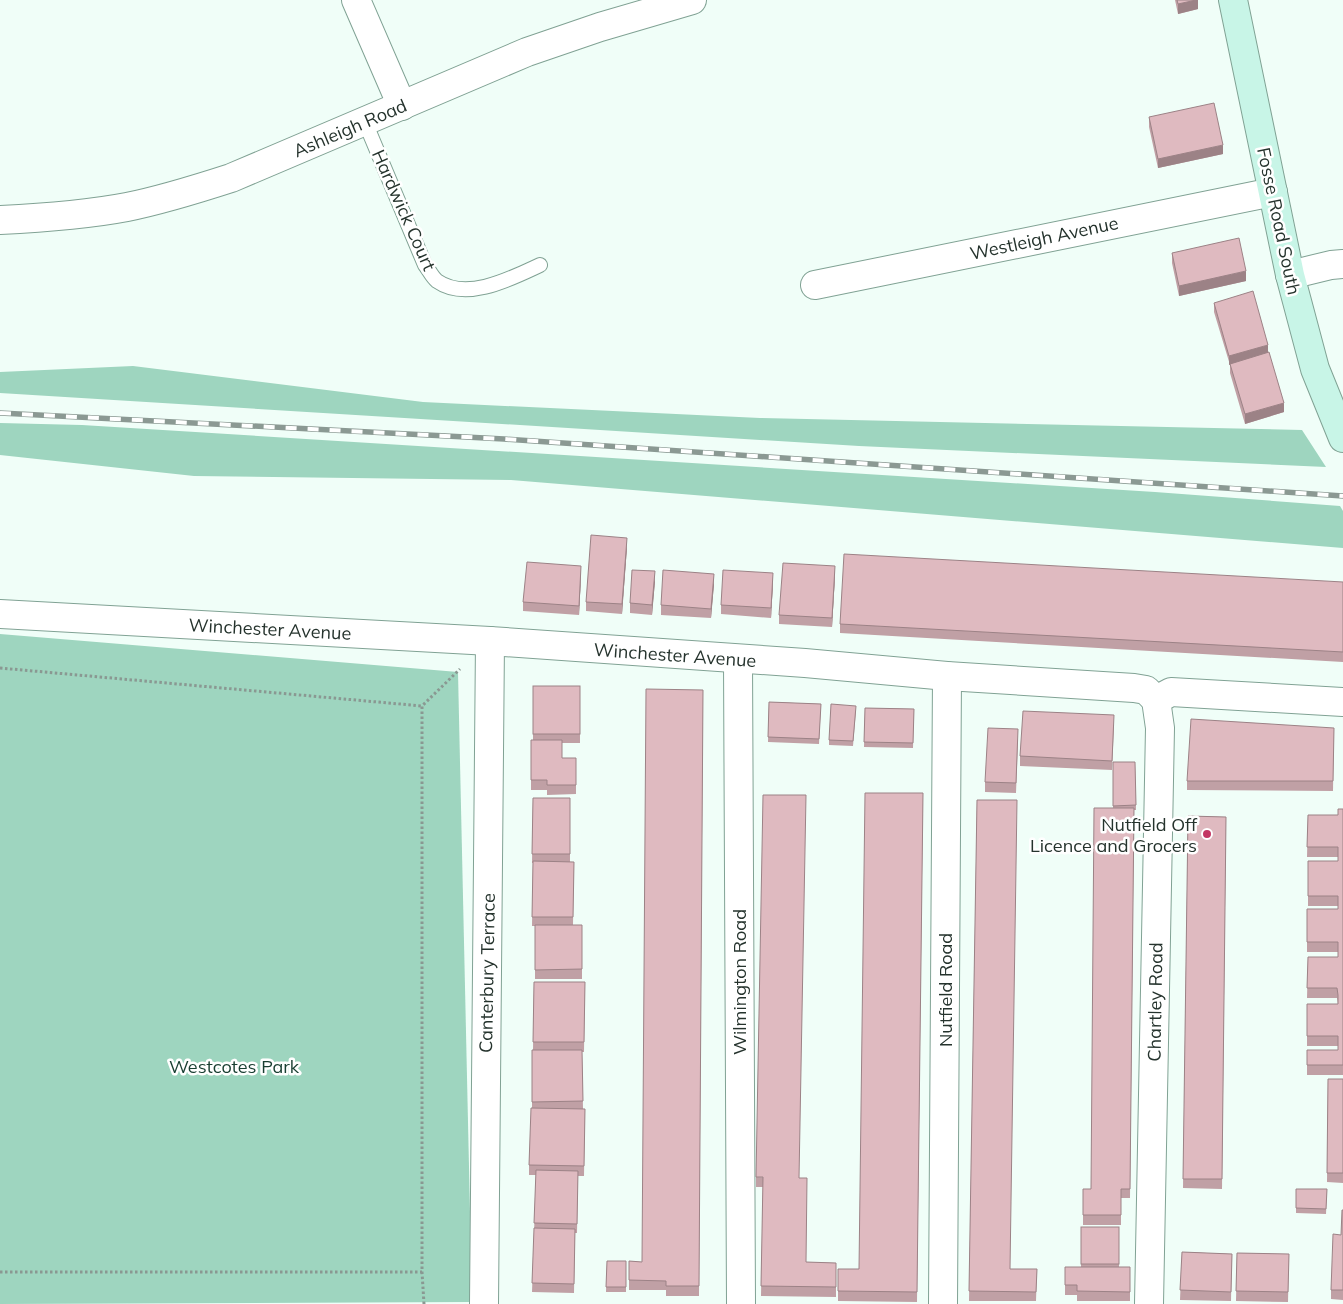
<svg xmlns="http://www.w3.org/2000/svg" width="1343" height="1304" font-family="Mulish,sans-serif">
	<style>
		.green { fill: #9ed5bf }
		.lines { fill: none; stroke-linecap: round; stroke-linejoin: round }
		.lane-casing { stroke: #80a294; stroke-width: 16 }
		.street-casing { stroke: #80a294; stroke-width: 30 }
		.secondary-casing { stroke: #80a294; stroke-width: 30 }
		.path { stroke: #8a9892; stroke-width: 3; stroke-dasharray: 2.5 2.5; stroke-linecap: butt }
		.lane { stroke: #fff; stroke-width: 14 }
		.street { stroke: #fff; stroke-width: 28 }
		.secondary { stroke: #c8f5e7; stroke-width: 28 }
		.rail-casing { stroke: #8b9993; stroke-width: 5.5 }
		.rail { stroke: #fff; stroke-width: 4; stroke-dasharray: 11; stroke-linecap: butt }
		.wall { fill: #c0a0a5 }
		.shaded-wall { fill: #9c8286 }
		.building { fill: #dfbac0; stroke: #9c8286 }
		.poi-dot { fill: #c33562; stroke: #fff; stroke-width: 2 }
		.labels { text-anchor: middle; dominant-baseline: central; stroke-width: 5; stroke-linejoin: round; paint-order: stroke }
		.street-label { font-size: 18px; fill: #25332d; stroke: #fff }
		.poi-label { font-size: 18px; fill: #25332d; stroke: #fff; text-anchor: end }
		.park-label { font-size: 18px; fill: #183e31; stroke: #fff }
	</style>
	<rect width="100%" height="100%" fill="#f0fef8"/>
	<!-- green -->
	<g class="green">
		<polygon points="133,366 423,402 760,418 1302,430 1326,467 859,446 0,393 0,372"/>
		<polygon points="0,423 82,425 1155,492 1340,506 1343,511 1343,548 511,480 194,476 0,455"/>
		<polygon points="0,634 458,672 472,1302 0,1304"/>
	</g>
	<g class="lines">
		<!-- lane casing -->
		<g class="lane-casing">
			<path id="lane" d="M365,122L425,265C429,270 432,277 437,281C467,302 512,278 540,265"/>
		</g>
		<!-- street casing -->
		<g class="street-casing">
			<g id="street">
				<polyline points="356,0 402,106"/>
				<path d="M0,220C42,218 85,215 127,207C162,200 197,189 231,178L527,52L600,27L692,0"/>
				<polyline points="1290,275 1331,265 1343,264"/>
				<polyline points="815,285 1273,192"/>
				<polyline points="0,614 490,641 805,663 947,676 1134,688 1146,690 1156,700"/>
				<polyline points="738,660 741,1304"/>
				<polyline points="1156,700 1171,692 1343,702"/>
				<polyline points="484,1304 490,641"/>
				<polyline points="943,1304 947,676"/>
				<polyline points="1149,1304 1160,728 1156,700"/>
			</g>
		</g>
		<!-- secondary casing -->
		<g class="secondary-casing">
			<polyline id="secondary" points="1233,0 1290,275 1315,369 1343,438"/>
		</g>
		<!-- path -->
		<g class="path">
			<polyline points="0,668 422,706"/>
			<polyline points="0,1272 422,1272"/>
			<polyline points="424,1304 422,1272 422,706 460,669"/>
		</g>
		<!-- lane -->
		<use href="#lane" class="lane"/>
		<!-- street -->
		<use href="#street" class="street"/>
		<!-- secondary -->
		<use href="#secondary" class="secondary"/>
		<!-- rail casing -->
		<g class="rail-casing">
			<polyline id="rail" points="0,413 504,439 1343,496"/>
		</g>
		<!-- rail -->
		<use href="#rail" class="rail"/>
	</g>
	<!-- wall -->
	<g class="wall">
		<polygon points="1175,0 1198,0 1198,9 1178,14"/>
		<polygon points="1149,117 1223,154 1158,168 1149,127"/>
		<polygon points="1172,253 1246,281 1179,296 1172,263"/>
		<polygon points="1214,303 1268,352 1284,412 1245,424 1230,373 1230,365 1214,312"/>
		<polygon points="627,547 622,614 586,611 586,602"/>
		<polygon points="581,576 579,615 523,611 523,602"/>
		<polygon points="835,576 832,627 779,624 779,615"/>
		<polygon points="655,581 652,615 630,613 630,603"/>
		<polygon points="1343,582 1343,662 840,633 840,624"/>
		<polygon points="773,583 771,618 721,614 721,605"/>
		<polygon points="714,584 711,618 661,615 661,605"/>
		<polygon points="533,686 580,686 580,743 562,743 562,758 576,758 576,794 547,795 547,790 531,790 531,740 533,740"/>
		<polygon points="703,690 699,1296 666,1296 666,1290 629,1290 629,1261 642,1262"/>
		<polygon points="769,702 821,704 819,744 768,742"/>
		<polygon points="865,708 914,709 913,748 864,747"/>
		<polygon points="856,710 853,746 829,745 829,740"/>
		<polygon points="1114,725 1112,770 1020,766 1020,756"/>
		<polygon points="1334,728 1333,791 1187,790 1187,781"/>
		<polygon points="1018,739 1016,793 985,792 985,782"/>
		<polygon points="1113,762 1135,762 1136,810 1134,810 1130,1198 1121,1198 1121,1225 1083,1225 1083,1189 1091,1189 1113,808"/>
		<polygon points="923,793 917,1302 838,1301 838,1269 859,1269"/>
		<polygon points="533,798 570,798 570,862 574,862 573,925 582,925 582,979 535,979 535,926 532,926 533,863 532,863"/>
		<polygon points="977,800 1010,1269 1037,1269 1036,1301 969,1301"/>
		<polygon points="1343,809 1343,1075 1307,1075 1307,1050 1338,1050 1338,1046 1307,1046 1307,1004 1338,1004 1337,998 1307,998 1308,957 1338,957 1338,952 1307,952 1307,909 1338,909 1338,906 1308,906 1308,861 1338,861 1338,857 1307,857 1308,815 1338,815"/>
		<polygon points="1188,816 1226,817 1222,1189 1183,1188"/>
		<polygon points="534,982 585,982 584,1052 582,1052 583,1109 585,1109 584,1176 578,1176 577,1233 575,1233 574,1293 532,1292 536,1175 529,1175 529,1165 532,1108 532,1050 533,1050"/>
		<polygon points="1328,1079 1343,1079 1343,1183 1327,1182"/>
		<polygon points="756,1177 799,1178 806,1262 836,1263 836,1297 761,1296 763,1187 756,1187"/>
		<polygon points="1296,1189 1327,1189 1326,1214 1296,1213"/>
		<polygon points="1343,1210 1343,1300 1331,1299 1331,1290 1341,1235"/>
		<polygon points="1081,1227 1119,1227 1119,1267 1130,1267 1130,1301 1077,1301 1077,1295 1065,1295 1065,1267 1081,1267"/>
		<polygon points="1182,1252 1232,1254 1231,1301 1180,1300"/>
		<polygon points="1237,1253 1289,1254 1288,1302 1236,1301"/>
		<polygon points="607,1261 626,1261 626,1292 606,1292"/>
	</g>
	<!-- shaded-wall -->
	<g class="shaded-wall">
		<polygon points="1196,0 1198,0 1198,9 1178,14 1178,4"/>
		<polygon points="1223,145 1223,154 1158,168 1158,159"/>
		<polygon points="1246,271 1246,281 1179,296 1179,286"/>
		<polygon points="1268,345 1268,355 1229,365 1229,356"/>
		<polygon points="1284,403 1284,412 1245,424 1245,414"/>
		<polygon points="627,538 627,547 622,614 622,604"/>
		<polygon points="581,566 581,576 579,615 579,606"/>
		<polygon points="835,566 835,576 832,627 832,618"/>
		<polygon points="655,571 655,581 652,615 652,605"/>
		<polygon points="773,573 773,583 771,618 771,608"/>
		<polygon points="714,574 714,584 711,618 711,609"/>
	</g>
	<!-- building -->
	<g class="building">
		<polygon points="1177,0 1196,0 1178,4"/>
		<polygon points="1214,103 1223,145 1158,159 1149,117"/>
		<polygon points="1239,238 1246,271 1179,286 1172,253"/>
		<polygon points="1253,291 1268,345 1229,356 1214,303"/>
		<polygon points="1269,352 1284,403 1245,414 1230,364"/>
		<polygon points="591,535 627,538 622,604 586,602"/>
		<polygon points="844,554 1343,582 1343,652 840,624"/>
		<polygon points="527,562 581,566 579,606 523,602"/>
		<polygon points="783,563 835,566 832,618 779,615"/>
		<polygon points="632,570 655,571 652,605 630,603"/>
		<polygon points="663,570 714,574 711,609 661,605"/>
		<polygon points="723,570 773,573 771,608 721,605"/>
		<rect x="533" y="686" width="47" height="48"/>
		<polygon points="646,689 703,690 699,1286 666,1286 666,1281 629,1280 629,1261 642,1262"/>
		<polygon points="769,702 821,704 819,739 768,737"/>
		<polygon points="831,704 856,706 853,741 829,740"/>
		<polygon points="865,708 914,709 913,743 864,742"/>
		<polygon points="1023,711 1114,715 1112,761 1020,756"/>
		<polygon points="1191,719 1334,728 1333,781 1187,781"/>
		<polygon points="988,728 1018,729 1016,783 985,782"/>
		<polygon points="531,740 562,740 562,758 576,758 576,785 547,785 547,780 531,780"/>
		<polygon points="1113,762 1135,762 1136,805 1113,806"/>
		<polygon points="865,793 923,793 917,1292 838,1291 838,1269 859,1269"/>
		<polygon points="763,795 806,795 799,1178 807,1178 806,1262 836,1263 836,1287 761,1286 763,1177 756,1177"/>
		<polygon points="533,798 570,798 570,854 532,854"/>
		<polygon points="977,800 1017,800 1010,1269 1037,1269 1036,1292 969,1291"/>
		<polygon points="1094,808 1134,808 1130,1189 1121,1189 1121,1215 1083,1215 1083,1189 1091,1189"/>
		<polygon points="1338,809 1343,809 1343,1065 1307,1065 1307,1050 1338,1050 1338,1036 1307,1036 1307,1004 1338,1004 1338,995 1337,988 1307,988 1308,957 1338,957 1338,942 1307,942 1307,909 1338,909 1338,896 1308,896 1308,861 1338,861 1338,847 1307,847 1308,815 1338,815"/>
		<polygon points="1188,816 1226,817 1222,1179 1183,1179"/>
		<polygon points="533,861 574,862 573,917 532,917"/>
		<polygon points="535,925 582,925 582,969 535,970"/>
		<polygon points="534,982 585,982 584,1042 533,1042"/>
		<polygon points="532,1050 582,1050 583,1101 532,1102"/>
		<polygon points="1328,1079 1343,1079 1343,1173 1327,1173"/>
		<polygon points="531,1108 585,1109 584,1166 529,1165"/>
		<polygon points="536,1170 578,1171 577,1224 534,1223"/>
		<polygon points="1296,1189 1327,1189 1326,1209 1296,1208"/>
		<polygon points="1342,1210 1343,1210 1343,1290 1331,1290 1333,1234 1341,1235"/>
		<rect x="1081" y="1227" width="38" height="37"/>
		<polygon points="534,1228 575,1229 574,1284 532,1283"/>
		<polygon points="1182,1252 1232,1254 1231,1292 1180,1290"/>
		<polygon points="1237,1253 1289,1254 1288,1292 1236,1291"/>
		<polygon points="607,1261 626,1261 626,1287 606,1287"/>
		<polygon points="1065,1267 1130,1267 1130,1292 1077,1291 1077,1285 1065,1285"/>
	</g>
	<!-- markers -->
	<circle class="poi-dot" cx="1207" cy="834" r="5"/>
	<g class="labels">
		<!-- street labels -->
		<g class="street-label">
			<text transform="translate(350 128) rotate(-23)">Ashleigh Road</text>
			<text transform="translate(404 210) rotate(66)">Hardwick Court</text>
			<text transform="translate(1279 221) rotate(78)">Fosse Road South</text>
			<text transform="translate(1044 238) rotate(-12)">Westleigh Avenue</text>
			<text transform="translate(270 629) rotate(3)">Winchester Avenue</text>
			<text transform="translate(675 655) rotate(4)">Winchester Avenue</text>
			<text transform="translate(487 973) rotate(-89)">Canterbury Terrace</text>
			<text transform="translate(739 982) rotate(-90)">Wilmington Road</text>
			<text transform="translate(945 990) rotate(-90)">Nutfield Road</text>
			<text transform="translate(1155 1002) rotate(-89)">Chartley Road</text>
		</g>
		<!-- poi labels -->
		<g class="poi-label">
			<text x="1197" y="824">Nutfield Off<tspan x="1197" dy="21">Licence and Grocers</tspan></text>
		</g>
		<!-- park labels -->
		<g class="park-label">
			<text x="234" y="1066">Westcotes Park</text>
		</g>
	</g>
</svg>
